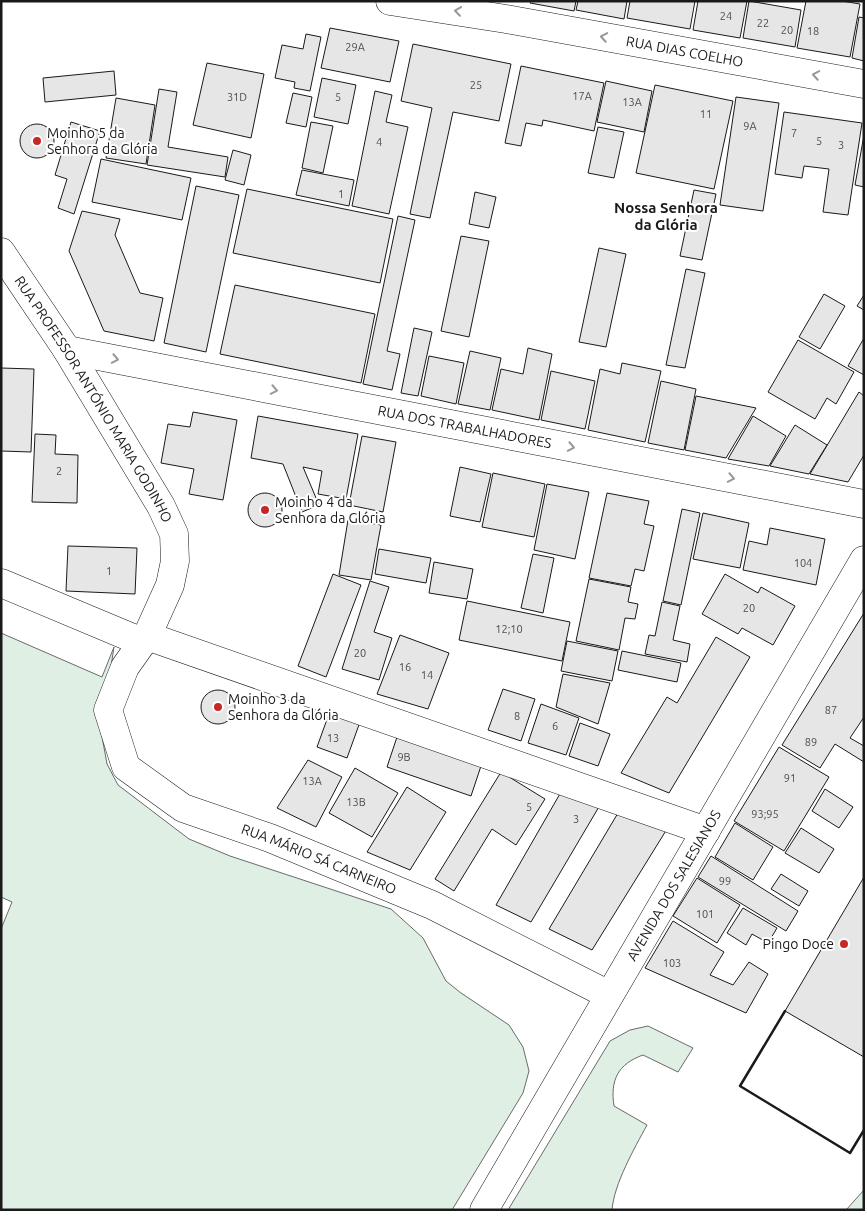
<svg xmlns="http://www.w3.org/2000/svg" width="865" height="1211" font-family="Ubuntu,sans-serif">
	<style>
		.green { fill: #e0efe3; stroke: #6a6a6a }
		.building { fill: #e6e6e6; stroke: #1a1a1a }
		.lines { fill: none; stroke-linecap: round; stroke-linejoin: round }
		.minor-casing { stroke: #1a1a1a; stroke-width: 29 }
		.minor { stroke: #fff; stroke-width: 28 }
		.wall { stroke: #1a1a1a; stroke-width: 2.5 }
		.oneway { stroke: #989898 }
		.poi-dot { fill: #c62828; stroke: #fff; stroke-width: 2 }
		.labels { text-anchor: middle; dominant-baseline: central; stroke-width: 4; stroke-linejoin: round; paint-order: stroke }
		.number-label { font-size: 11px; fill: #4d4d4d }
		.street-label { font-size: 14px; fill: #1a1a1a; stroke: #fff }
		.poi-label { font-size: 14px; fill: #1a1a1a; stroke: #fff; text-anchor: start }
		.neighbourhood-label { font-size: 15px; font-weight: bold; fill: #1a1a1a; stroke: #fff }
	</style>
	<rect width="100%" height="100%" fill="#fff"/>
	<!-- green -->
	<g class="green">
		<polygon points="1,633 102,677 114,647 101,731 107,764 118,785 189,839 230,856 391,909 423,938 446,981 461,993 509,1025 523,1047 529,1071 523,1093 452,1210 1,1210 1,929 12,902 1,897"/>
		<path d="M648,1026L693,1048L678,1072L643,1055C618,1064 610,1080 614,1106L647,1125C634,1149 614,1184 612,1210H508L610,1041L630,1030Z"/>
		<polygon points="864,1190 864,1210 846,1210"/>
	</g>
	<!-- building -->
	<g class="building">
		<polygon points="531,1 576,1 574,11 530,3"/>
		<polygon points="578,1 627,1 624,19 576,10"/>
		<polygon points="630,1 695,1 690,29 627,18"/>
		<polygon points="698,1 747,1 740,38 693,30"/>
		<polygon points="749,1 801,10 795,47 743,38"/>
		<polygon points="806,1 842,1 860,4 850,57 797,48"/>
		<polygon points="859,17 864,18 864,61 852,58"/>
		<polygon points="330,28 399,41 390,82 321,68"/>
		<polygon points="306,34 321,37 310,91 294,88 295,82 275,78 282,45 303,49"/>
		<polygon points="413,44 511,64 499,121 453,112 430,218 410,214 432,108 401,101"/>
		<polygon points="207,63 264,74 251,138 193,125"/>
		<polygon points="521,66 604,83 594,131 543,120 542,126 526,123 521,146 505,143"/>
		<polygon points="114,71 116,95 45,102 43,78"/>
		<polygon points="322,78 356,85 348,124 314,117"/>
		<polygon points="606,81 652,91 644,132 597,122"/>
		<polygon points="655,85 733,101 714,189 636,173"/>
		<polygon points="159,89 177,92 168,147 228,157 225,177 147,165"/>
		<polygon points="375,91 392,95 386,122 408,127 389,214 352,206"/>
		<polygon points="293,93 312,97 306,127 286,123"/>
		<polygon points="736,97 779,103 763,211 720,205"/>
		<polygon points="116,98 155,105 146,164 106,158"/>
		<polygon points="784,112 862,123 848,215 823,212 829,169 804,166 802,178 775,174"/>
		<polygon points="71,122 100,131 74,214 58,208 67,179 55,175"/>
		<polygon points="311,122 333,126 323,173 302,168"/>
		<circle cx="37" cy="141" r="17"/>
		<polygon points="598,127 624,132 614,178 588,173"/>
		<polygon points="864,135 864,187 855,185"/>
		<polygon points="233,150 251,155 244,185 225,180"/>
		<polygon points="101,159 191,178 182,220 92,202"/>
		<polygon points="302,170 354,180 349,206 296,195"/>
		<polygon points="196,186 239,195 206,352 164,343"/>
		<polygon points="247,189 393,219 380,283 233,253"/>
		<polygon points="694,190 716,194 702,260 680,256"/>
		<polygon points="475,192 496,197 489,228 469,224"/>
		<polygon points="82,211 120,219 115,235 140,293 163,298 154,341 104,331 69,251"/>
		<polygon points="398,216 415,220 387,351 400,354 392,390 363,384"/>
		<polygon points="461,236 489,241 469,337 441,331"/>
		<polygon points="599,248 626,254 606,347 579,342"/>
		<polygon points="686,269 705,273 685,368 666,365"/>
		<polygon points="235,285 375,314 361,383 220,354"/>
		<polygon points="824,294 845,306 820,349 799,337"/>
		<polygon points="864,295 864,310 857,306"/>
		<polygon points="414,328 432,332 418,396 401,393"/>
		<polygon points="864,338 864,375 848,366"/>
		<polygon points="798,340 854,372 836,404 827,398 815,419 768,392"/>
		<polygon points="528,348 552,354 539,420 492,410 501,369 523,374"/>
		<polygon points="470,351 501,358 490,410 458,404"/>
		<polygon points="429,356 464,363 456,404 421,396"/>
		<polygon points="622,363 661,371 645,442 588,430 600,369 620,374"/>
		<polygon points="1,368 34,369 31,452 1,451"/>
		<polygon points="551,371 595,381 585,429 541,420"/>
		<polygon points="661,381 696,389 684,450 648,443"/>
		<polygon points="859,392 864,396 864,455 848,482 810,474"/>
		<polygon points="696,396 756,408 726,458 685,450"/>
		<polygon points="193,412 237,420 223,500 189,494 194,469 161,463 168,424 190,427"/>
		<polygon points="258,416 358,434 346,499 318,494 322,471 303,467 319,505 302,512 283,464 251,458"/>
		<polygon points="753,416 786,436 769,466 728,459"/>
		<polygon points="795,425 827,445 809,474 770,466"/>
		<polygon points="35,434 56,435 55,454 78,455 77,503 32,502"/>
		<polygon points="362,436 396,442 383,512 349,505"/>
		<polygon points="460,467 491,474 480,522 450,516"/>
		<polygon points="493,473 545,484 534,537 482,527"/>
		<polygon points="547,484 589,492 575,559 534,550"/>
		<circle cx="265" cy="510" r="17"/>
		<polygon points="607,493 649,501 644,524 654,526 644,571 635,569 631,586 589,578"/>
		<polygon points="682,509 700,513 681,605 663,601"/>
		<polygon points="703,513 749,523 740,568 693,559"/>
		<polygon points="348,520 381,525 371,580 339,575"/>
		<polygon points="770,528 825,539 816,585 743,570 749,541 767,545"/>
		<polygon points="68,546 137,548 135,594 66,591"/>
		<polygon points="379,549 431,558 426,583 375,574"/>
		<polygon points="533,554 554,558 543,613 521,608"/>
		<polygon points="434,562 473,569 467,599 429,593"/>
		<polygon points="333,574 361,585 326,677 298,666"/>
		<polygon points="725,574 758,593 761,587 795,606 773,645 742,628 738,634 702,614"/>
		<polygon points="589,579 631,587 628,602 638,604 635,619 625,618 619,650 576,641"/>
		<polygon points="370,581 389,587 374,632 392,638 379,680 342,669"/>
		<polygon points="467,601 570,622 562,661 459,640"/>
		<polygon points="662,602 680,606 673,640 690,644 687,662 645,654 649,635 655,636"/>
		<polygon points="864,613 864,717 850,738 864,746 864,762 835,744 820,768 782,745"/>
		<polygon points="400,635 449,653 428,709 377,694"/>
		<polygon points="716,637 750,657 669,793 621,773 667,697 677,703"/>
		<polygon points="567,641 618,651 612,681 561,671"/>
		<polygon points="622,651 681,663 677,682 618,670"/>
		<polygon points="563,674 610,683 598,724 556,707"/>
		<polygon points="503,689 535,699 521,741 488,730"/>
		<circle cx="218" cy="707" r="17"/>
		<polygon points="541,704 579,718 566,755 528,743"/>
		<polygon points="330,711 360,722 347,758 317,747"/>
		<polygon points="580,723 610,734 598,766 569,756"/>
		<polygon points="398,734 482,763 471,796 387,767"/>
		<polygon points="779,747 829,777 784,851 734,821"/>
		<polygon points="308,760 342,777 316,827 277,808"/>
		<polygon points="355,768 398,793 372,837 329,813"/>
		<polygon points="501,772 545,799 516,845 492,829 454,891 435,879"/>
		<polygon points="407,787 446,812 410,870 367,852"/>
		<polygon points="825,789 853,807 839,828 812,811"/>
		<polygon points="561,792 600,805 531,922 496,905"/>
		<polygon points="618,813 667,829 592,950 549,929"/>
		<polygon points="735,823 773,847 753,880 715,857"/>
		<polygon points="801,828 834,849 819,873 785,853"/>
		<polygon points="711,856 798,911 786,931 698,877"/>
		<polygon points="781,874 808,891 799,906 771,889"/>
		<polygon points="864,877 864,1057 785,1011"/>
		<polygon points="697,878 740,905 717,943 673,916"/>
		<polygon points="743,908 777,928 768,943 752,934 746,945 727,933"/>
		<polygon points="673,921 724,952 710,975 733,985 749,962 768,974 746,1013 645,968"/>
	</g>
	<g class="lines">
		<!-- minor casing -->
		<g class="minor-casing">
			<g id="minor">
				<path id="s1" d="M390,1L506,19L864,84"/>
				<path id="s2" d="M1,252L67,350L161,506L174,534L175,561L170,585L147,636L125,667L108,710L126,767L183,808L270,838L432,905L609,995"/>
				<path id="s3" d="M67,350L864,504"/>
				<polyline points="1,583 142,642"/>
				<polyline points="147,636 706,831"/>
				<path id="s4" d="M484,1210L864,560"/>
			</g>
		</g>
		<!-- minor -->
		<use href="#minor" class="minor"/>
		<!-- wall -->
		<polyline class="wall" points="785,1011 740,1086 850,1153 864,1130"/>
	</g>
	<!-- one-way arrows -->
	<defs><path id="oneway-chevron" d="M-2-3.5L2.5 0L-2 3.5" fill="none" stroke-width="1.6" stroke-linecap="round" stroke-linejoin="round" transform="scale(1.25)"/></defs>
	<g class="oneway">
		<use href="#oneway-chevron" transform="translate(458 11) rotate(-172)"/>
		<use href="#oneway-chevron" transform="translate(604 37) rotate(-170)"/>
		<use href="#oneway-chevron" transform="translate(816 75) rotate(-170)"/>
		<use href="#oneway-chevron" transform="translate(115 359) rotate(11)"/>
		<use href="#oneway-chevron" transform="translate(274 390) rotate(11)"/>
		<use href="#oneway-chevron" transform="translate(571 447) rotate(11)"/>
		<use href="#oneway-chevron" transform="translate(731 478) rotate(11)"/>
	</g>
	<!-- markers -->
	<g class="poi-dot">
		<circle cx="37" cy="141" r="5"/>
		<circle cx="265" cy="510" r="5"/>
		<circle cx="218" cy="707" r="5"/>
		<circle cx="844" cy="944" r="5"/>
	</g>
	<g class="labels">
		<!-- number labels -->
		<g class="number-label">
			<text x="726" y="16">24</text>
			<text x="763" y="23">22</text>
			<text x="787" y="30">20</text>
			<text x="813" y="31">18</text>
			<text x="355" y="47">29A</text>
			<text x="476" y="85">25</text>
			<text x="582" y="96">17A</text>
			<text x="237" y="97">31D</text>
			<text x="338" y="97">5</text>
			<text x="632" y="102">13A</text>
			<text x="706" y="114">11</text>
			<text x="750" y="126">9A</text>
			<text x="794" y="133">7</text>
			<text x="819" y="141">5</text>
			<text x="379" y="142">4</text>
			<text x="841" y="145">3</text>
			<text x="341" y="194">1</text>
			<text x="59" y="471">2</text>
			<text x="803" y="563">104</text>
			<text x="109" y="571">1</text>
			<text x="749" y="608">20</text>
			<text x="509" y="629">12;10</text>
			<text x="360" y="653">20</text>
			<text x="405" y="667">16</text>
			<text x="427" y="675">14</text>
			<text x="831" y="710">87</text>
			<text x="517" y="716">8</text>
			<text x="555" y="726">6</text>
			<text x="333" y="738">13</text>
			<text x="811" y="742">89</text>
			<text x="404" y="757">9B</text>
			<text x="790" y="778">91</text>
			<text x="312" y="781">13A</text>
			<text x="356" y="802">13B</text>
			<text x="529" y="807">5</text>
			<text x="765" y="814">93;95</text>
			<text x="576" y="819">3</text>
			<text x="725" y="881">99</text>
			<text x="705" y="914">101</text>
			<text x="672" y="963">103</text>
		</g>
		<!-- street labels -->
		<g class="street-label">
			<text stroke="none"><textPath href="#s1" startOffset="299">RUA DIAS COELHO</textPath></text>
			<text stroke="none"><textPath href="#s2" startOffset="174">RUA PROFESSOR ANTÓNIO MARIA GODINHO</textPath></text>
			<text stroke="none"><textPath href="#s3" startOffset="405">RUA DOS TRABALHADORES</textPath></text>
			<text stroke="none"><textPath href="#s2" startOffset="798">RUA MÁRIO SÁ CARNEIRO</textPath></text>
			<text stroke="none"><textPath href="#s4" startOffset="376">AVENIDA DOS SALESIANOS</textPath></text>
		</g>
		<!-- poi labels -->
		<g class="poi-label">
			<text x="47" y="133">Moinho 5 da<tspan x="47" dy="16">Senhora da Glória</tspan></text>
			<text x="275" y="502">Moinho 4 da<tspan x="275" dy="16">Senhora da Glória</tspan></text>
			<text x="228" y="699">Moinho 3 da<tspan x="228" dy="16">Senhora da Glória</tspan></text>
			<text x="834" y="944" text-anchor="end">Pingo Doce</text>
		</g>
		<!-- neighbourhood labels -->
		<g class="neighbourhood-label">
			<text x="666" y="207">Nossa Senhora<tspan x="666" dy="17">da Glória</tspan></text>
		</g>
	</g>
	<!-- border -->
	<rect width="865" height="1211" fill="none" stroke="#1a1a1a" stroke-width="5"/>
</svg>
